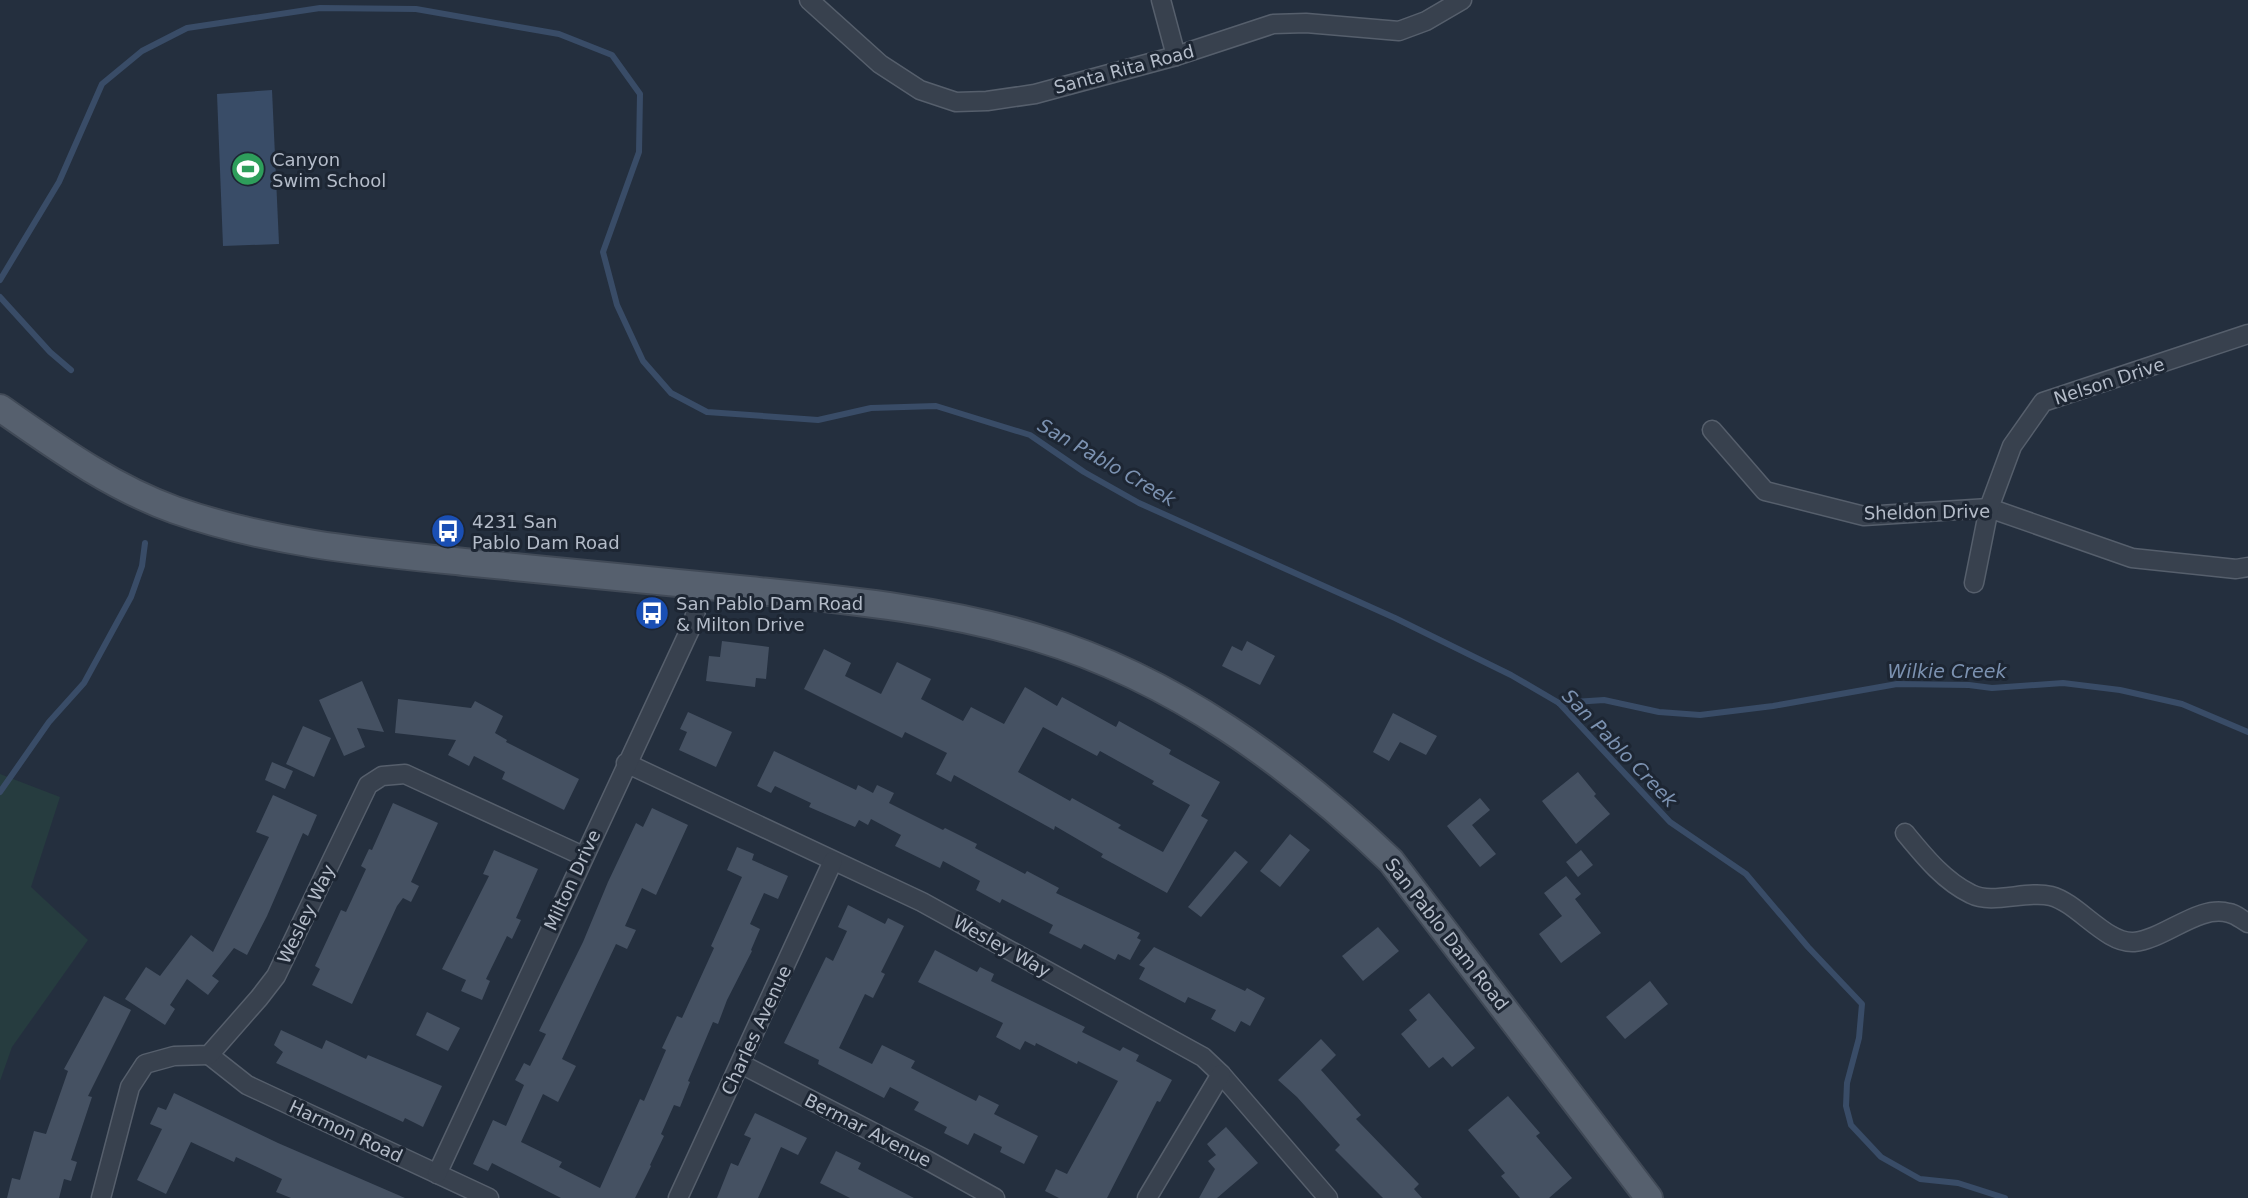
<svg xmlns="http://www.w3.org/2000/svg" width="2248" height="1198" font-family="'DejaVu Sans',sans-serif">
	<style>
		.green { fill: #263c3f }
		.water { fill: #394c67 }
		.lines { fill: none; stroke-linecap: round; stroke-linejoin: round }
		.stream { stroke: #394c67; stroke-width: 6 }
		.building { fill: #455162; fill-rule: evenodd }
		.street-casing { stroke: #565f6c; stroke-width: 21 }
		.primary-casing { stroke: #414a57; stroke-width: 30 }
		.street { stroke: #38414e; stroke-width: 18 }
		.primary { stroke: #56606e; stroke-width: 26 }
		.labels { text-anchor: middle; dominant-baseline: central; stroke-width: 6; stroke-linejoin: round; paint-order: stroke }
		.street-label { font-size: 18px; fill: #b4bcc9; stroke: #1d2633 }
		.poi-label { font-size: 18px; fill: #b4bcc9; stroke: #1d2633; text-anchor: start }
		.water-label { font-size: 19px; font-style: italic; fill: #7c92b1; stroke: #1d2633 }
	</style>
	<rect width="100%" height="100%" fill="#242f3e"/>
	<!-- green -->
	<polygon class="green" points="0,774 60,797 31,887 88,940 12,1047 0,1081"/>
	<!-- water -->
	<polygon class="water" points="272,90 279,244 223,246 217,94"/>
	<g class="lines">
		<!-- stream -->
		<g class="stream">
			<polyline points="0,280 59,182 102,84 142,51 187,28 320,8 416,9 559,34 612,55 640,94 639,152 603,252 617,305 643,361 671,393 707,412 818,420 871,408 936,406 1030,435 1084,472 1139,503 1395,618 1511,675 1559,703 1670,822 1746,874 1808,947 1862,1004 1859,1038 1847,1083 1846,1106 1851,1125 1881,1157 1920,1179 1958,1183 2005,1198"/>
			<polyline points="0,297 50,352 71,370"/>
			<polyline points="1559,703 1604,700 1659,712 1700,715 1773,706 1897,684 1969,685 1992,688 2063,683 2120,690 2182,704 2248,732"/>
			<polyline points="0,792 49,722 84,683 131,597 142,566 145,543"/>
		</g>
	</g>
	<!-- building -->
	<g class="building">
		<polygon points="722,641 769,647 766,679 756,678 755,687 706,681 709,656 720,657"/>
		<polygon points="1247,641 1275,656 1260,685 1222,666 1232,646 1242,651"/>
		<path d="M824,649L851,663L845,676L881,694L897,662L931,679L921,699L963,721L971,707L1004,724L1025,687L1057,706L1062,697L1116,727L1119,721L1171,750L1169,754L1220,782L1201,816L1208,820L1167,893L1101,857L1103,854L1055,826L1054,830L954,775L951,782L936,774L947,753L905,732L902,738L804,689ZM1043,727L1097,756L1100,751L1154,781L1152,784L1190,805L1163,852L1118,828L1121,825L1072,798L1070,801L1018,772Z"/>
		<polygon points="362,681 384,732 357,728 365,747 344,756 319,700"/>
		<polygon points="398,699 471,708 475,701 503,716 495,733 507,740 506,742 579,779 564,810 502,779 505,772 474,756 469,766 448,755 456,740 395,733"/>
		<polygon points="688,712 732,732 716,767 679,750 687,732 680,729"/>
		<polygon points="1393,713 1437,736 1426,755 1400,742 1389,761 1373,752"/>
		<polygon points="303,726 331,738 314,777 286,764"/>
		<polygon points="774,751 856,790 858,785 873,793 877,785 894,793 889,803 943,830 945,828 977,844 975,848 1025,874 1027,871 1059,888 1056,893 1140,933 1137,938 1141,940 1130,960 1118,954 1115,960 1084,944 1081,949 1049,933 1053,925 1002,899 1000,903 976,890 980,881 943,861 940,868 895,846 901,835 871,819 868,825 859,820 855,827 809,807 811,803 775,786 771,793 757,786"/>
		<polygon points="272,762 293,771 285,789 265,780"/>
		<polygon points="1578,772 1596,794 1594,796 1610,814 1576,844 1542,801"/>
		<polygon points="273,795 317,815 308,836 303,833 267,916 247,955 234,948 212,976 219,981 208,995 187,979 170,1005 175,1009 165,1025 125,999 146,967 160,976 191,935 213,952 269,837 256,832"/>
		<polygon points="1480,798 1490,810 1472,825 1496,854 1480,867 1447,826"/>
		<polygon points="393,803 438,823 411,882 419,886 411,902 403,898 397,906 352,1004 312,985 320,969 315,966 341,910 346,912 366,869 361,866 369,849 372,850"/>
		<polygon points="652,808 688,825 656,895 642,888 625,926 636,930 627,949 616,944 562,1059 576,1066 558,1102 543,1094 521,1142 562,1162 559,1167 600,1188 640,1099 644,1101 666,1050 662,1048 677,1016 682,1018 714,948 711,946 742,877 727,870 737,847 754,854 752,860 788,876 778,899 764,893 750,924 760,929 751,950 752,951 727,1000 718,1024 713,1022 688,1081 690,1082 680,1107 674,1105 661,1134 664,1136 650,1165 651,1166 635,1198 561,1198 492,1163 488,1171 473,1164 493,1120 506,1126 524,1085 515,1080 524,1063 530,1066 546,1034 539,1031 583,942 608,882 636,823 643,827"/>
		<polygon points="1290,834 1310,850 1280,887 1260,871"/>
		<polygon points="494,850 538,869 516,918 521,920 512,939 507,936 486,979 490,981 482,1000 461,991 466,980 442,969 489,876 483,874"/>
		<polygon points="1581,850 1593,865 1578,877 1566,862"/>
		<polygon points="1235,851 1248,862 1201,917 1188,907"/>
		<polygon points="1566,876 1581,894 1575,899 1601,933 1561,963 1539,934 1562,916 1544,893"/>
		<polygon points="848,905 885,924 888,918 904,926 881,972 885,974 873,998 865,994 839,1048 872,1064 882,1045 915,1061 911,1068 976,1101 979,1095 999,1105 994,1114 1038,1136 1024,1164 1000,1152 1002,1147 974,1133 968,1145 944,1133 947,1127 914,1110 919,1102 890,1087 884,1098 818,1064 819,1060 784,1043 826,957 833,961 847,931 838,927"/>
		<polygon points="1378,927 1399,951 1363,981 1342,956"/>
		<polygon points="1154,947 1245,991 1247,988 1265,998 1250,1026 1241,1021 1235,1032 1211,1019 1216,1010 1188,997 1185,1003 1139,979 1145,968 1139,965"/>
		<polygon points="935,950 977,972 980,967 994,974 991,981 1085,1027 1082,1032 1120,1051 1123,1047 1139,1055 1136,1061 1172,1080 1160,1102 1157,1101 1107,1198 1059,1198 1045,1191 1056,1169 1067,1174 1118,1081 1078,1061 1077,1064 1036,1043 1035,1046 1025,1041 1020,1050 996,1037 1003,1023 918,982"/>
		<polygon points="1650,981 1668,1004 1625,1039 1606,1017"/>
		<polygon points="1429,993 1475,1048 1452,1067 1443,1057 1429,1068 1401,1034 1417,1020 1409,1010"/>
		<polygon points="104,996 131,1010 88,1096 92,1097 71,1160 77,1162 71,1181 64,1179 59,1198 7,1198 12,1178 20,1180 34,1131 46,1134 68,1071 64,1069"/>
		<polygon points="427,1012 460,1028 448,1051 416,1035"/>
		<polygon points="281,1030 322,1049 326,1040 366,1059 368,1055 442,1086 423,1127 405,1118 403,1122 276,1063 283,1052 274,1045"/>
		<polygon points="1321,1039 1336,1055 1321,1070 1361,1115 1356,1119 1419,1184 1414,1189 1422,1198 1383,1198 1335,1150 1340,1145 1297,1097 1278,1080"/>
		<polygon points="174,1093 278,1143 405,1198 291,1198 276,1192 282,1179 236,1157 234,1162 191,1142 166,1194 137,1180 162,1129 150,1124 158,1107 166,1110"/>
		<polygon points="1508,1096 1540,1133 1536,1136 1572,1178 1549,1198 1520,1198 1501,1176 1505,1173 1468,1130"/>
		<polygon points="755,1113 807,1138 798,1155 781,1147 758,1198 717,1198 731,1163 738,1166 751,1138 744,1135"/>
		<polygon points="1226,1127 1258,1163 1217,1198 1199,1198 1215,1169 1208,1161 1216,1155 1207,1144"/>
		<polygon points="836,1151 861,1163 858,1169 914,1198 850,1198 820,1183"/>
	</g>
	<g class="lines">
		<!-- street casing -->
		<g class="street-casing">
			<g id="street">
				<polyline points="809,0 880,64 920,90 956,102 987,101 1035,94 1176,56 1273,24 1306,23 1399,31 1426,21 1462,0"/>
				<polyline points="1161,0 1176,56"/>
				<polyline points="1712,430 1765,491 1864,516 1989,508 2132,558 2236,569 2248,567"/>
				<polyline points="1974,583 1989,508 2012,446 2043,402 2248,334"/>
				<polyline points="626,763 922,902 1203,1057 1221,1074 1328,1198"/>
				<path d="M1905,833C1924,856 1944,881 1971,894C1992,905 2027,890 2051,896C2078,903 2106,944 2134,942C2165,939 2199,904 2229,913C2236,914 2242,920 2248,923"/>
				<polyline points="209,1055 247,1085 489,1198"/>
				<polyline points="741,1064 925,1159 995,1198"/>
				<polyline points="437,1174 693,623 702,585"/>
				<polyline points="101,1198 130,1087 145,1064 174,1056 209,1055 259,998 276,976 368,785 382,776 405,774 583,856"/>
				<polyline points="678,1198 833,861"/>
				<polyline points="1147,1198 1221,1074"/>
			</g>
		</g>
		<!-- primary casing -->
		<g class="primary-casing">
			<path id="primary" d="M0,408C56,447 111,487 175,510C269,543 366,552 464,562C559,571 654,581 749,590C846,600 944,609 1038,638C1174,679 1290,764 1391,861L1649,1198"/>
		</g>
		<!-- street -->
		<use href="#street" class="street"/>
		<!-- primary -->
		<use href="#primary" class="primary"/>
	</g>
	<!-- icons -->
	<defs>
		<g id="stadium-disc" transform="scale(1.75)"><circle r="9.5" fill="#2e9e5b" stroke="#1d2633"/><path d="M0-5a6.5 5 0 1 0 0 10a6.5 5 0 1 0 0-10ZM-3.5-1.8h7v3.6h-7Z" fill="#fff"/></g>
		<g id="bus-disc" transform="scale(1.75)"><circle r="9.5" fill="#1a4fb4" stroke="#1d2633"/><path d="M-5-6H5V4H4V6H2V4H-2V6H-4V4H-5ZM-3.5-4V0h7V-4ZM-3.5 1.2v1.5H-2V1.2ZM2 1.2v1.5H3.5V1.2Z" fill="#fff"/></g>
	</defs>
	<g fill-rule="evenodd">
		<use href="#stadium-disc" x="248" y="169"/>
		<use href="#bus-disc" x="448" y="531"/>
		<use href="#bus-disc" x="652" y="613"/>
	</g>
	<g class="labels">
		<!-- street labels -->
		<g class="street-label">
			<text transform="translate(1124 69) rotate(-15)">Santa Rita Road</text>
			<text transform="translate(2109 381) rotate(-18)">Nelson Drive</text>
			<text transform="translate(1927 512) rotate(-1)">Sheldon Drive</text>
			<text transform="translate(572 880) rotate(-65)">Milton Drive</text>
			<text transform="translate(306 914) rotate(-64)">Wesley Way</text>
			<text transform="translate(1447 934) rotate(52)">San Pablo Dam Road</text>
			<text transform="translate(1002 946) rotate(29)">Wesley Way</text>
			<text transform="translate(756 1030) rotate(-65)">Charles Avenue</text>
			<text transform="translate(868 1130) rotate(27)">Bermar Avenue</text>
			<text transform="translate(346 1131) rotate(25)">Harmon Road</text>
		</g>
		<!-- poi labels -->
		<g class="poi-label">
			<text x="272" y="159">Canyon<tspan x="272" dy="21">Swim School</tspan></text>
			<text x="472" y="521">4231 San<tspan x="472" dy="21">Pablo Dam Road</tspan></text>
			<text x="676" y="603">San Pablo Dam Road<tspan x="676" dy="21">&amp; Milton Drive</tspan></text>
		</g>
		<!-- water labels -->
		<g class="water-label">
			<text transform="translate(1107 462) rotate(30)">San Pablo Creek</text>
			<text x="1947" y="671">Wilkie Creek</text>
			<text transform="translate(1620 748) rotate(46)">San Pablo Creek</text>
		</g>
	</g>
</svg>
